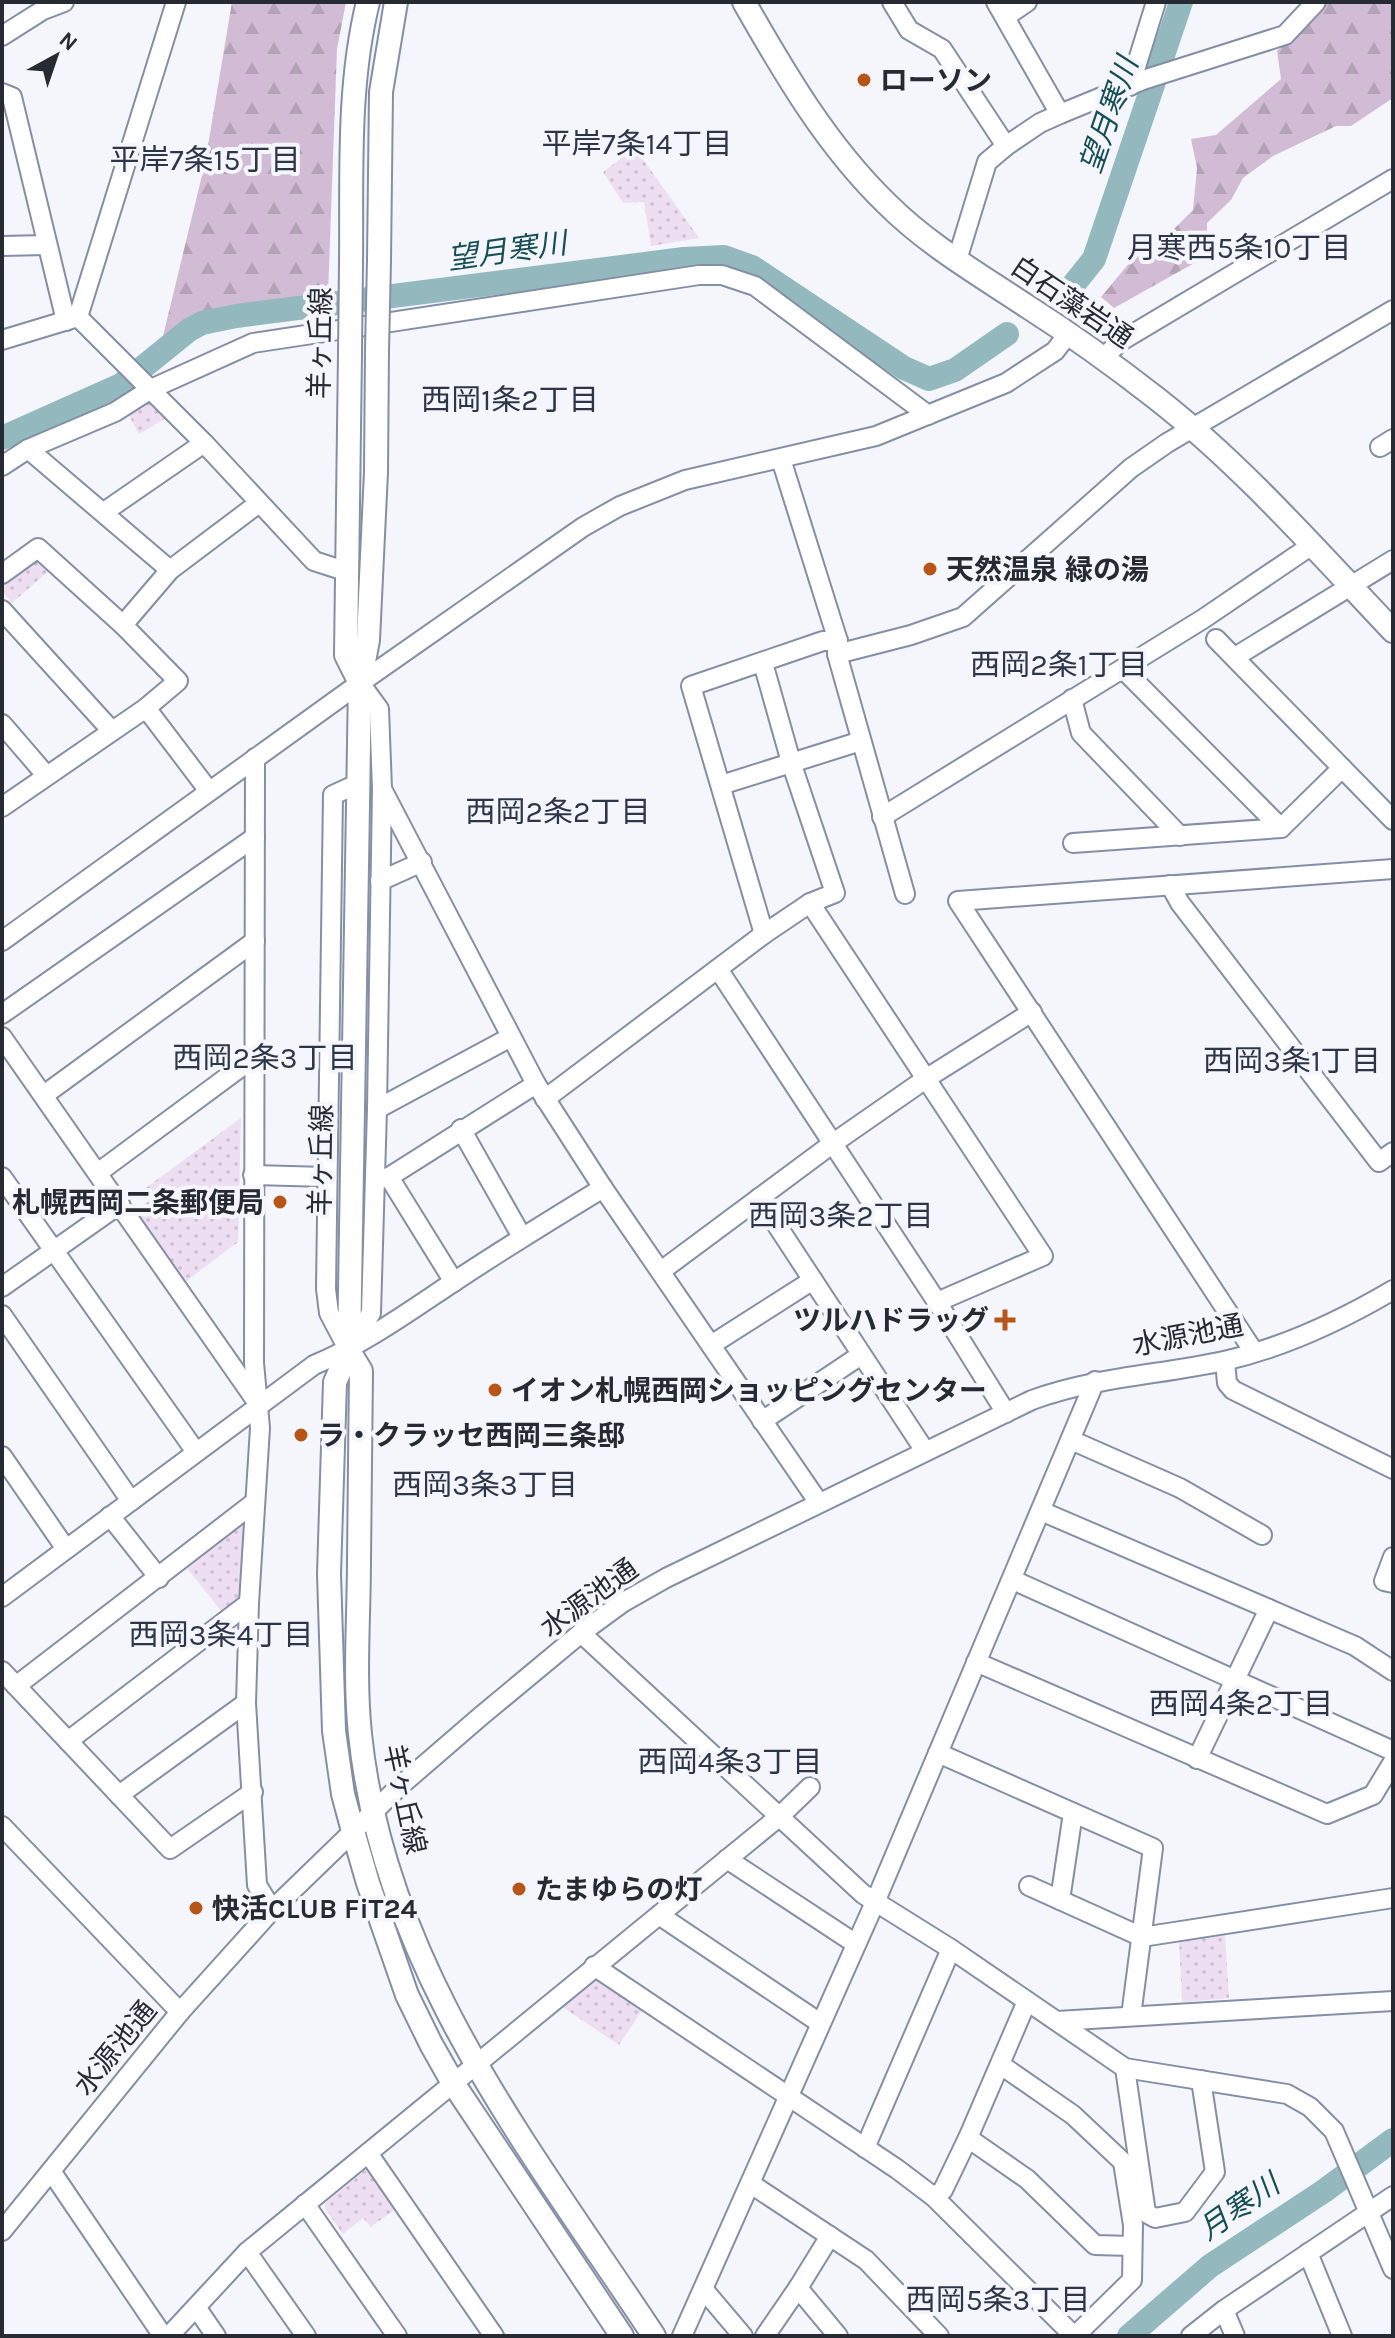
<svg xmlns="http://www.w3.org/2000/svg" width="1395" height="2338" font-family="Karla,'Noto Sans JP',sans-serif">
	<style>
		.forest { fill: url(#forest-firs) }
		.park { fill: url(#park-dots) }
		.lines { fill: none; stroke-linecap: round; stroke-linejoin: round }
		.river { stroke: #93b9bf; stroke-width: 24 }
		.minor-casing { stroke: #848fa5; stroke-width: 22 }
		.major-casing { stroke: #848fa5; stroke-width: 26 }
		.minor { stroke: #fff; stroke-width: 18 }
		.major { stroke: #fff; stroke-width: 22 }
		.major-bridge-casing { stroke: #848fa5; stroke-width: 26; stroke-linecap: butt }
		.major-bridge { stroke: #fff; stroke-width: 22 }
		.poi-dot { fill: #b75518; stroke: #f4f6fb; stroke-width: 3 }
		.labels { text-anchor: middle; dominant-baseline: central; stroke-width: 8; stroke-linejoin: round; paint-order: stroke }
		.poi-label { font-size: 28px; font-weight: bold; fill: #252a33; stroke: #f4f6fb; text-anchor: start }
		.street-label { font-size: 28px; fill: #252a33; stroke: #f4f6fb }
		.water-label { font-size: 30px; font-style: italic; fill: #164e55; stroke: #f4f6fb }
		.neighbourhood-label { font-size: 30px; fill: #2d3649; stroke: #f4f6fb }
	</style>
	<defs>
		<pattern id="forest-firs" width="22" height="20" patternUnits="userSpaceOnUse" patternTransform="scale(2)"><rect width="22" height="20" fill="#d2bcd5"/><path d="M5 1l3.5 6h-7zM16 11l3.5 6h-7z" fill="#b4a2b7"/></pattern>
		<pattern id="park-dots" width="8" height="8" patternUnits="userSpaceOnUse" patternTransform="scale(2)"><rect width="8" height="8" fill="#eedef1"/><path d="M2 2h.1M6 6h.1" fill="none" stroke="#ccbfcf" stroke-width="1.8" stroke-linecap="round"/></pattern>
	</defs>
	<rect width="100%" height="100%" fill="#f4f6fb"/>
	<!-- forest -->
	<g class="forest">
		<polygon points="232,2 346,2 337,49 328,295 213,309 163,336 205,163"/>
		<polygon points="1324,2 1393,2 1393,98 1351,126 1336,126 1273,156 1243,178 1231,200 1207,223 1207,256 1114,308 1101,297 1131,261 1165,238 1193,210 1197,168 1191,139 1216,135 1281,79 1277,51"/>
	</g>
	<!-- park -->
	<g class="park">
		<polygon points="635,148 699,238 651,246 644,202 623,203 603,172"/>
		<polygon points="148,394 171,415 139,434 126,410"/>
		<polygon points="37,559 51,569 12,603 2,591 2,580"/>
		<polygon points="241,1118 238,1242 185,1282 135,1210 150,1200 143,1190"/>
		<polygon points="249,1512 246,1591 222,1612 186,1567"/>
		<polygon points="1225,1934 1229,1998 1182,2002 1179,1941"/>
		<polygon points="599,1979 643,2009 619,2045 561,2006 592,1980"/>
		<polygon points="366,2169 371,2170 398,2207 371,2227 363,2218 343,2234 325,2209 325,2203"/>
	</g>
	<g class="lines">
		<!-- river -->
		<g class="river">
			<polyline points="1070,289 1094,259 1181,2"/>
			<polyline points="2,438 121,385 189,330 202,323 236,316 684,259 724,257 752,267 904,368 929,379 955,370 1007,334"/>
			<polyline points="1129,2336 1210,2266 1324,2191 1393,2140"/>
		</g>
		<!-- minor casing -->
		<g class="minor-casing">
			<g id="minor">
				<polyline points="892,2 909,30 942,49 1006,146"/>
				<polyline points="996,2 1060,114"/>
				<polyline points="1005,17 1027,2"/>
				<polyline points="2,36 43,10 64,2"/>
				<polyline points="1130,86 1156,2"/>
				<polyline points="2,93 12,97 66,321"/>
				<polyline points="2,246 46,245"/>
				<polyline points="957,260 987,162 1006,146 1040,123 1060,114 1143,80 1285,35 1316,2"/>
				<polyline points="78,317 176,2"/>
				<polyline points="2,340 78,317 204,443 314,561 348,572"/>
				<polyline points="1103,358 1121,341 1393,179"/>
				<polyline points="1380,447 1393,439"/>
				<polyline points="28,449 170,570"/>
				<polyline points="781,459 838,641 837,654 905,894"/>
				<polyline points="2,466 28,449 115,412 151,389 253,343 699,275 722,275 755,286 928,415"/>
				<polyline points="104,512 204,443"/>
				<polyline points="2,574 38,548 123,625 178,681 146,708 2,807"/>
				<polyline points="2,610 111,730"/>
				<polyline points="123,625 170,570 259,503"/>
				<polyline points="1216,639 1393,820"/>
				<polyline points="837,654 911,635 963,617 1131,468 1167,443 1393,310"/>
				<polyline points="1235,657 1393,560"/>
				<polyline points="763,663 791,762 835,893 810,903 764,934 691,686 823,641 838,641"/>
				<polyline points="1123,669 1281,828"/>
				<polyline points="1072,699 1081,733 1180,836"/>
				<polyline points="146,708 209,791"/>
				<polyline points="2,724 46,775"/>
				<polyline points="255,758 254,1363 260,1428 249,1603 246,1703 257,1885 272,1910"/>
				<polyline points="721,785 861,741"/>
				<polyline points="382,789 536,1084 603,1188 819,1503"/>
				<polyline points="882,817 1203,619 1312,545"/>
				<polyline points="1073,843 1281,828 1342,768"/>
				<polyline points="380,881 422,862"/>
				<polyline points="1170,885 1180,903 1379,1162 1393,1152"/>
				<polyline points="810,903 1043,1256 937,1302"/>
				<polyline points="2,941 360,683 583,527 620,506 685,480 876,436 1006,383 1055,351 1068,334"/>
				<polyline points="718,969 937,1302 1006,1413"/>
				<polyline points="2,1014 255,837"/>
				<polyline points="2,1037 257,1402"/>
				<polyline points="44,1095 255,941"/>
				<polyline points="545,1099 764,934"/>
				<polyline points="377,1109 511,1037"/>
				<polyline points="461,1129 522,1237"/>
				<polyline points="99,1172 253,1058"/>
				<polyline points="253,1175 326,1177"/>
				<polyline points="2,1177 196,1452"/>
				<polyline points="389,1177 454,1282"/>
				<polyline points="375,1180 389,1177 536,1084"/>
				<polyline points="759,1198 925,1451"/>
				<polyline points="661,1271 832,1144 927,1078 1032,1012"/>
				<polyline points="2,1287 120,1204"/>
				<polyline points="2,1315 131,1501"/>
				<polyline points="711,1345 813,1280"/>
				<polyline points="350,1348 371,1313 377,1109 382,789 379,709 360,683"/>
				<polyline points="349,1351 329,1313 326,1289 333,795 357,784"/>
				<polyline points="1254,1352 958,901 1393,869"/>
				<polyline points="1225,1361 1227,1383 1233,1390 1393,1469"/>
				<polyline points="762,1421 861,1355"/>
				<polyline points="1071,1440 1180,1488 1262,1535"/>
				<polyline points="2,1456 66,1549"/>
				<polyline points="1041,1511 1355,1646 1393,1671"/>
				<polyline points="110,1516 159,1578"/>
				<polyline points="1393,1557 1384,1581 1393,1583"/>
				<polyline points="1013,1580 1393,1751"/>
				<path d="M2,1597L314,1365C364,1344 407,1313 452,1283C502,1250 552,1219 603,1188"/>
				<polyline points="581,1633 863,1894 951,1949 1125,2068 1287,2094 1310,2107 1334,2131 1393,2269"/>
				<polyline points="976,1662 1327,1814 1373,1795 1393,1762"/>
				<polyline points="2,1671 170,1849 253,1792"/>
				<polyline points="16,1686 255,1502"/>
				<polyline points="68,1741 249,1603"/>
				<polyline points="938,1753 1153,1848 1131,2016"/>
				<polyline points="1197,1759 1269,1609"/>
				<polyline points="119,1795 246,1703"/>
				<polyline points="2,1826 180,2012"/>
				<polyline points="727,1859 856,1944"/>
				<polyline points="1029,1886 1142,1937 1393,1898"/>
				<polyline points="1060,1900 1073,1813"/>
				<polyline points="659,1915 820,2023"/>
				<polyline points="594,1966 897,2169 934,2197 1074,2336"/>
				<polyline points="1057,2021 1393,2001"/>
				<polyline points="1001,2065 1073,2115 1123,2162 1133,2225 1132,2280 1075,2336"/>
				<polyline points="1125,2068 1146,2213 1155,2218 1185,2212 1215,2172 1201,2080"/>
				<polyline points="968,2138 1027,2179 1095,2245 1132,2246"/>
				<polyline points="865,2148 951,1949"/>
				<polyline points="368,2153 494,2336"/>
				<polyline points="51,2171 163,2336"/>
				<polyline points="751,2184 866,2260 939,2336"/>
				<polyline points="934,2197 943,2190 968,2138 1027,2001"/>
				<polyline points="305,2204 397,2336"/>
				<path d="M2,2231L180,2012L272,1910L401,1785L481,1716L581,1633L622,1603L666,1578L1032,1400C1095,1377 1159,1375 1224,1361C1282,1348 1342,1320 1393,1290"/>
				<polyline points="830,2236 798,2288 838,2336"/>
				<polyline points="247,2252 306,2336"/>
				<polyline points="1308,2253 1342,2336"/>
				<polyline points="704,2290 743,2336"/>
				<polyline points="196,2307 216,2336"/>
				<polyline points="1224,2310 1235,2336"/>
				<polyline points="169,2336 247,2252 780,1816 810,1787"/>
				<polyline points="682,2336 876,1900 1095,1381"/>
				<polyline points="765,2336 798,2288"/>
				<polyline points="1191,2336 1224,2310 1393,2196"/>
			</g>
		</g>
		<!-- major casing -->
		<g class="major-casing">
			<g id="major">
				<path d="M744,2C785,74 827,146 887,204C928,245 980,275 1028,307C1072,335 1115,366 1156,398C1243,466 1317,551 1393,631"/>
				<polyline points="379,260 381,92 396,2"/>
				<path d="M351,264C352,177 347,87 368,2"/>
				<polyline points="377,350 376,472 368,640 360,683 349,1351 335,1382 329,1574 334,1731 343,1794 353,1831 368,1883 407,1995 431,2044 453,2083 622,2336"/>
				<polyline points="350,353 346,655 360,683"/>
				<path d="M349,1351L361,1371C360,1434 360,1496 359,1559C359,1617 354,1676 360,1734C384,1967 529,2147 654,2336"/>
			</g>
		</g>
		<!-- minor -->
		<use href="#minor" class="minor"/>
		<!-- major -->
		<use href="#major" class="major"/>
		<!-- major-bridge casing -->
		<g class="major-bridge-casing">
			<g id="major-bridge">
				<polyline points="377,350 379,260"/>
				<polyline points="350,353 351,264"/>
			</g>
		</g>
		<!-- major-bridge -->
		<use href="#major-bridge" class="major-bridge"/>
	</g>
	<!-- markers -->
	<g class="poi-dot">
		<circle cx="864" cy="80" r="8"/>
		<circle cx="930" cy="569" r="8"/>
		<circle cx="280" cy="1202" r="8"/>
		<path d="M1001 1308h8v8h8v8h-8v8h-8v-8h-8v-8h8z"/>
		<circle cx="495" cy="1390" r="8"/>
		<circle cx="301" cy="1435" r="8"/>
		<circle cx="519" cy="1889" r="8"/>
		<circle cx="196" cy="1908" r="8"/>
	</g>
	<g class="labels">
		<!-- poi labels -->
		<g class="poi-label">
			<text x="880" y="80">ローソン</text>
			<text x="946" y="569">天然温泉 緑の湯</text>
			<text x="264" y="1202" text-anchor="end">札幌西岡二条郵便局</text>
			<text x="989" y="1320" text-anchor="end">ツルハドラッグ</text>
			<text x="511" y="1390">イオン札幌西岡ショッピングセンター</text>
			<text x="317" y="1435">ラ・クラッセ西岡三条邸</text>
			<text x="535" y="1889">たまゆらの灯</text>
			<text x="212" y="1908">快活CLUB FiT24</text>
		</g>
		<!-- street labels -->
		<g class="street-label">
			<text transform="translate(1072 302) rotate(34)">白石藻岩通</text>
			<text transform="translate(320 343) rotate(-89)">羊ヶ丘線</text>
			<text transform="translate(321 1160) rotate(-89)">羊ヶ丘線</text>
			<text transform="translate(1188 1335) rotate(-11)">水源池通</text>
			<text transform="translate(589 1598) rotate(-36)">水源池通</text>
			<text transform="translate(405 1799) rotate(78)">羊ヶ丘線</text>
			<text transform="translate(115 2048) rotate(-51)">水源池通</text>
		</g>
		<!-- water labels -->
		<g class="water-label">
			<text transform="translate(1109 115) rotate(-71)">望月寒川</text>
			<text transform="translate(507 251) rotate(-8)">望月寒川</text>
			<text transform="translate(1239 2207) rotate(-35)">月寒川</text>
		</g>
		<!-- neighbourhood labels -->
		<g class="neighbourhood-label">
			<text x="637" y="144">平岸7条14丁目</text>
			<text x="205" y="160">平岸7条15丁目</text>
			<text x="1239" y="248">月寒西5条10丁目</text>
			<text x="510" y="400">西岡1条2丁目</text>
			<text x="1059" y="665">西岡2条1丁目</text>
			<text x="558" y="812">西岡2条2丁目</text>
			<text x="265" y="1058">西岡2条3丁目</text>
			<text x="1292" y="1061">西岡3条1丁目</text>
			<text x="841" y="1216">西岡3条2丁目</text>
			<text x="485" y="1485">西岡3条3丁目</text>
			<text x="221" y="1635">西岡3条4丁目</text>
			<text x="1241" y="1704">西岡4条2丁目</text>
			<text x="730" y="1762">西岡4条3丁目</text>
			<text x="998" y="2300">西岡5条3丁目</text>
		</g>
	</g>
	<!-- border -->
	<rect width="1395" height="2338" fill="none" stroke="#252a33" stroke-width="8"/>
	<!-- north arrow -->
	<g transform="translate(56 56) rotate(40)" stroke="#f4f6fb" stroke-width="6" paint-order="stroke">
	<path d="M0-6L14 30L0 20L-14 30Z" fill="#252a33"/>
	<text y="-12" font-size="22" font-weight="bold" text-anchor="middle" fill="#252a33">N</text>
	</g>
</svg>
